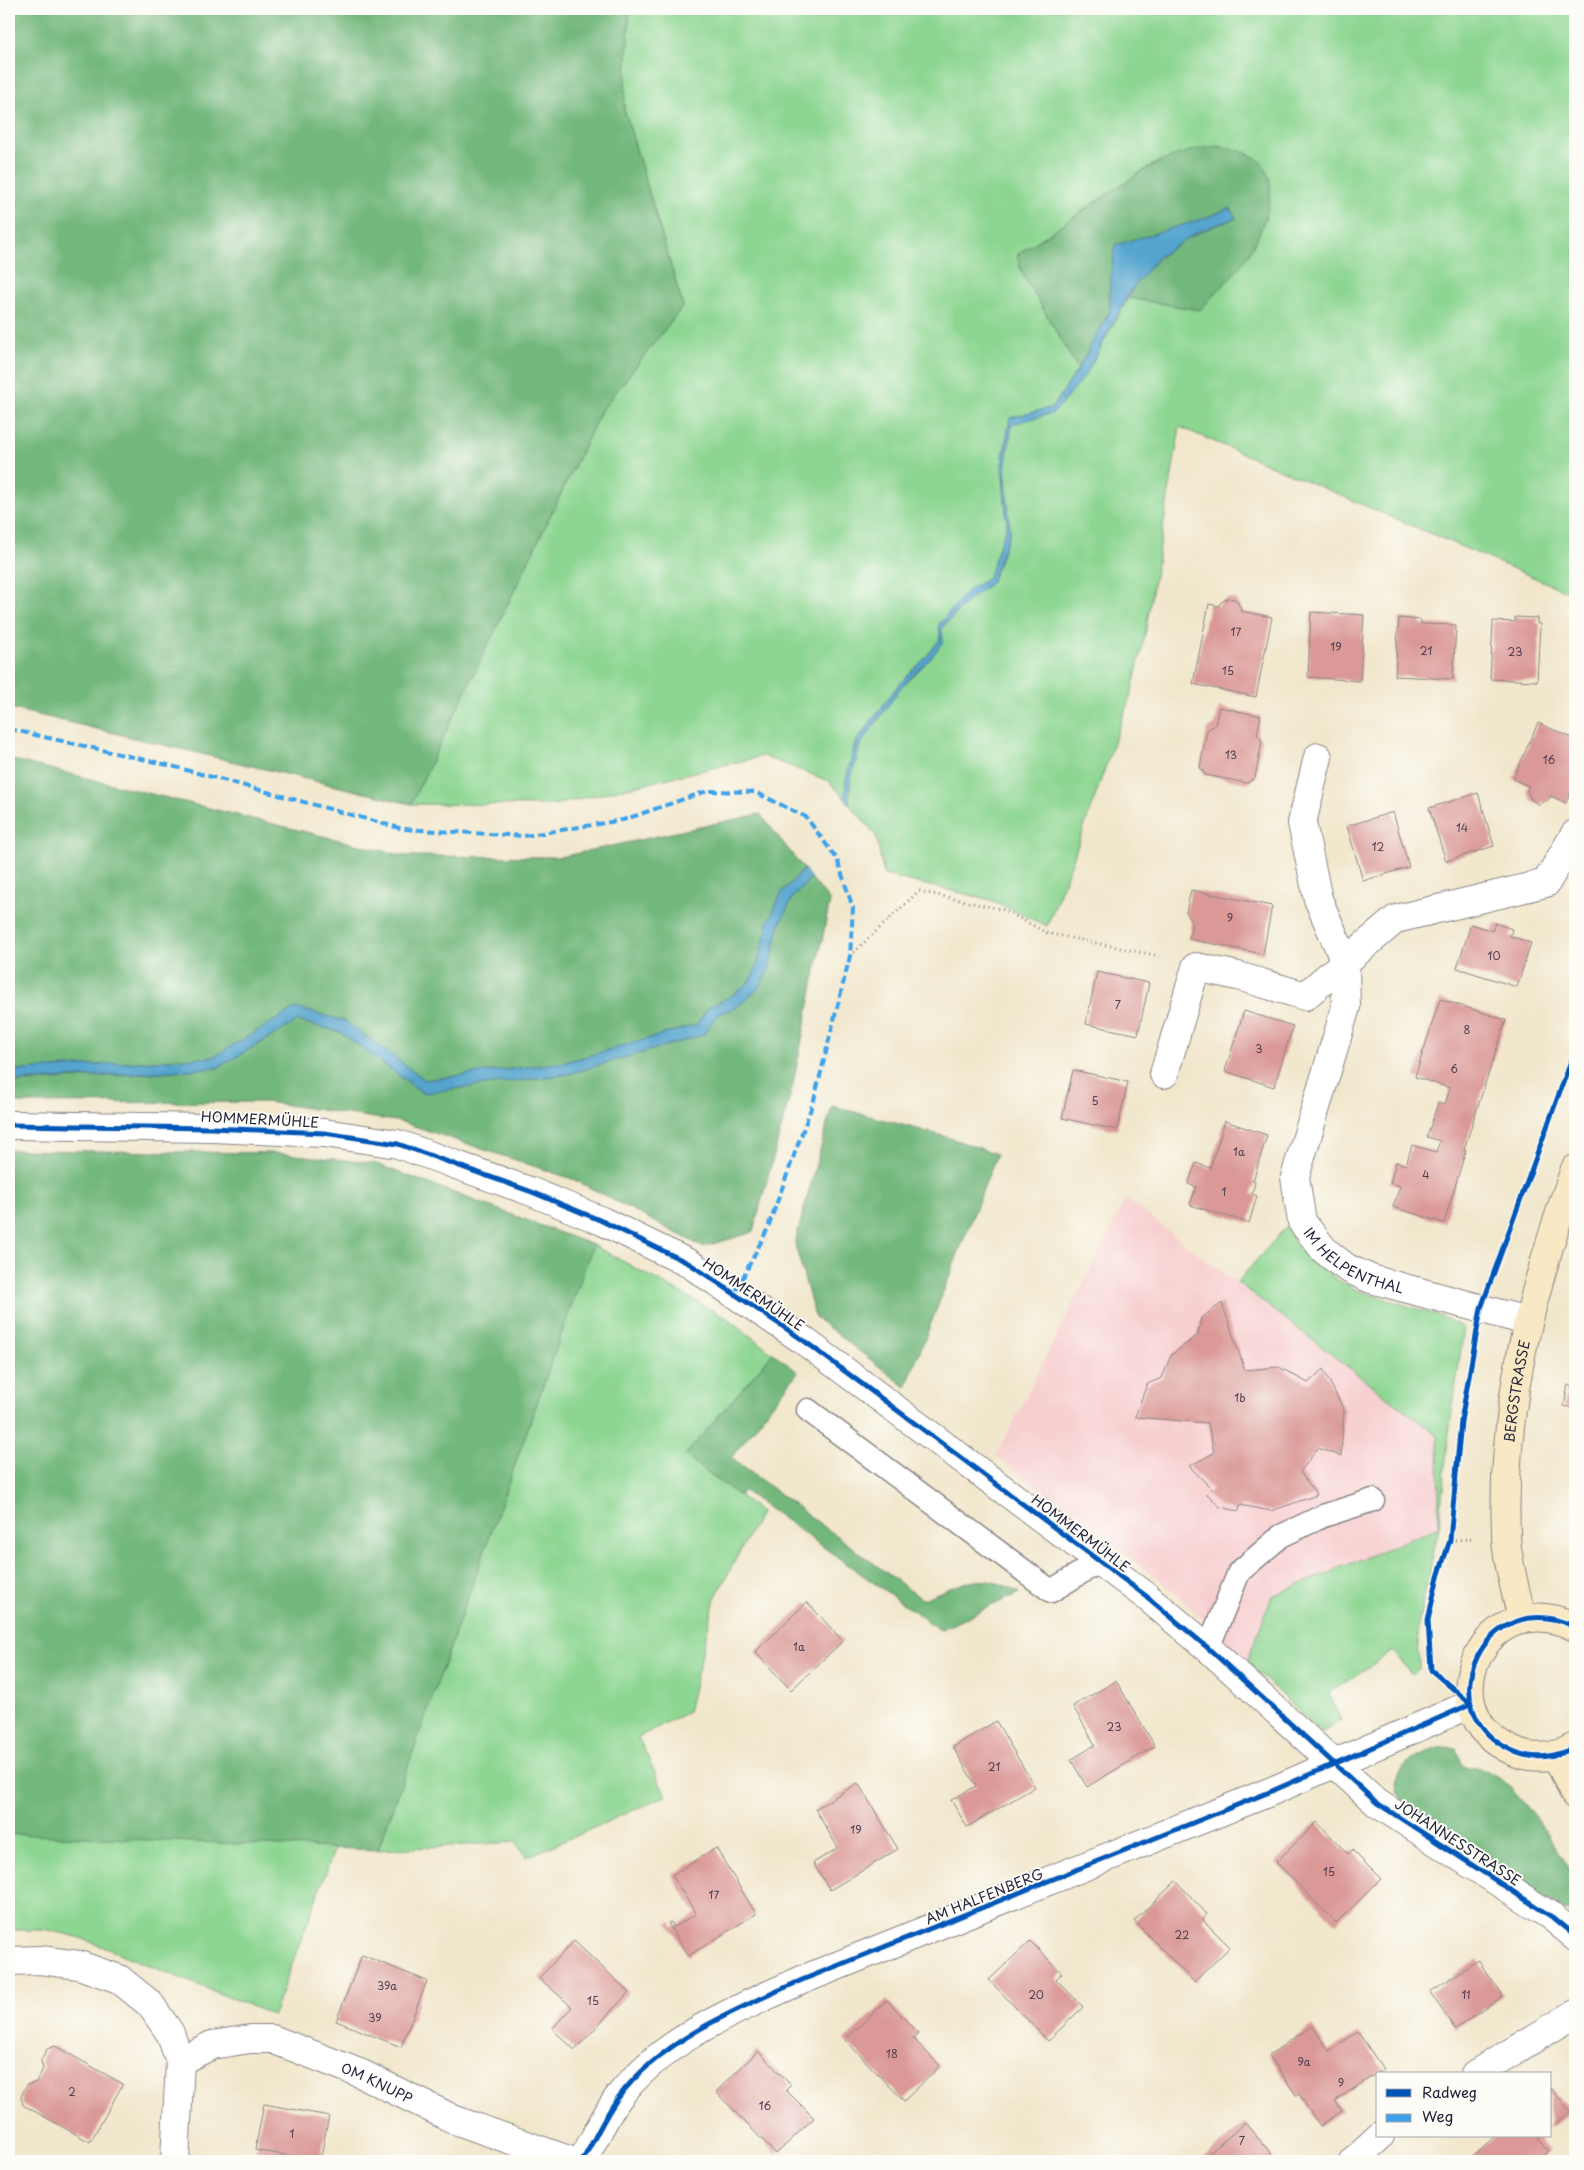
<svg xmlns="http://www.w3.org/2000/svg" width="1584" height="2170" font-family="'Playpen Sans',sans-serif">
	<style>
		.built { fill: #f7cfd0 }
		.green { fill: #8dd692; stroke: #587c66 }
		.forest { fill: #72b77c; stroke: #4a6c5c }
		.water { fill: #54a4ce; stroke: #3b6384 }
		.building { fill: #da9997 }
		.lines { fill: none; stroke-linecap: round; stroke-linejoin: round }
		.service-casing { stroke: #8a8484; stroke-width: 25 }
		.minor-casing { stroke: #8a8484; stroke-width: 30 }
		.secondary-casing { stroke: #8a8484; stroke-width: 30 }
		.path { stroke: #8a8484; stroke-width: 3; stroke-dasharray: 1 4; stroke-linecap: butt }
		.service { stroke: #fff; stroke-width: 22 }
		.minor { stroke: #fff; stroke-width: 28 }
		.secondary { stroke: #f8e8c3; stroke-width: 28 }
		.quiet { stroke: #3ea2ec; stroke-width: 4; stroke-dasharray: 8 4; stroke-linecap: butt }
		.cycleway-casing { stroke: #fdfcf7; stroke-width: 8 }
		.cycleway { stroke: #0057b8; stroke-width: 5 }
		.labels { text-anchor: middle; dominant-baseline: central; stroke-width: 4; stroke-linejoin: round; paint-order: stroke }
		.number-label { font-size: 11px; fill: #504052 }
		.street-label { font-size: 14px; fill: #22223b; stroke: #fdfcf7 }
	</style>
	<rect width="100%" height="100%" fill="#fdfcf7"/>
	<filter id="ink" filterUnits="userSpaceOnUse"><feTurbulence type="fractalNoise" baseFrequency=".02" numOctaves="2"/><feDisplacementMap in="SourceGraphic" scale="10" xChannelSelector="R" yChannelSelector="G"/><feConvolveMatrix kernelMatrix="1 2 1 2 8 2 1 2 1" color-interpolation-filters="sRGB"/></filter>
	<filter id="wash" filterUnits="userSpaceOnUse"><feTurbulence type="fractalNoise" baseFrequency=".0096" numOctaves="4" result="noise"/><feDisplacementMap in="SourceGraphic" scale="20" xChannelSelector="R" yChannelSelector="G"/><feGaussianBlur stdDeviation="1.12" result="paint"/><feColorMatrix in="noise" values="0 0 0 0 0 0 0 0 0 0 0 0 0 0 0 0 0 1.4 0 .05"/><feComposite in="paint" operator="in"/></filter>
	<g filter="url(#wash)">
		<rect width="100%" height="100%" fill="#f1e7cc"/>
		<!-- built -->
		<polygon class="built" points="1126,1199 1438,1436 1439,1527 1272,1596 1247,1662 1170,1588 996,1456"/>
		<!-- green -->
		<g class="green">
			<polygon points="630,9 1575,9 1575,595 1180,427 1145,634 1132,691 1072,862 1047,926 991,900 884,875 876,835 849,804 850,781 860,745 902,686 930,659 942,642 942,628 971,598 991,583 1010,532 1005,469 1012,423 1054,413 1086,374 1128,298 1200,310 1163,159 1139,173 1017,255 1022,273 1078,369 1053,407 1010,419 1002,463 1007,525 988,578 967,591 939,624 940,639 927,656 899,684 855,743 846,780 845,799 829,781 763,756 554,805 411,804 601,411 683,306 624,109"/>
			<polygon points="1286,1227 1300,1250 1339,1281 1360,1291 1443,1317 1464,1328 1448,1440 1439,1527 1418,1624 1419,1669 1411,1674 1393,1651 1329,1693 1341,1721 1321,1733 1247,1662 1272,1596 1439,1527 1438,1436 1237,1282"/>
			<polygon points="593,1245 727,1318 773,1353 685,1455 761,1512 715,1598 688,1712 638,1737 666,1796 527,1857 515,1842 378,1850"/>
			<polygon points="9,1833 335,1848 273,2015 78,1937 48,1930 9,1930"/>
		</g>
		<!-- forest -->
		<g class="forest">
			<polygon points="9,9 630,9 624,109 683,306 601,411 411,804 9,708"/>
			<path d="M1216,146C1231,148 1243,150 1256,158C1288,180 1259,242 1241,265C1229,281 1213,295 1200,310L1128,298C1148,254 1193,233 1236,218L1230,208L1203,219L1110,284V310L1078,369L1022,273L1017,255C1042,238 1068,221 1093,204C1134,176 1165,152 1216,146Z"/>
			<polygon points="9,759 404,856 560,857 760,814 804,869 782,892 769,920 757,967 749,982 732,996 709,1007 696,1025 566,1062 425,1080 345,1021 296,1009 213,1057 9,1071"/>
			<polygon points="811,878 830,901 793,1084 753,1232 703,1247 575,1180 402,1122 267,1102 9,1103 9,1083 217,1068 298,1021 340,1032 423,1093 568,1074 703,1035 716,1016 738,1006 768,972 780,924 792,898"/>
			<polygon points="832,1106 947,1137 997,1154 906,1387 815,1317 796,1248 795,1242"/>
			<polygon points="9,1150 275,1153 374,1163 593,1245 378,1850 9,1834"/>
			<path d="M773,1353L798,1372L731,1458L922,1599C961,1585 980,1569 1019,1593L940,1630L743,1490L739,1496L685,1455Z"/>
			<path d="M1443,1747L1457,1748L1462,1766C1476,1767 1487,1770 1499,1777C1514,1786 1568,1862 1575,1879C1578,1890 1575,1907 1575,1918L1415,1812C1410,1807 1402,1802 1399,1795C1386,1768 1422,1752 1443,1747Z"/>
		</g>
		<!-- water -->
		<g class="water">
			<polygon points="1230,208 1236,218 1201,230 1158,257 1131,290 1086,374 1054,413 1012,424 1005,469 1010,532 991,583 971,598 942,627 943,642 930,659 902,686 860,745 850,781 849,804 845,799 846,780 855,744 899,684 927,656 940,639 939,624 967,591 988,578 1007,525 1002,463 1010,418 1053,407 1078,369 1110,311 1110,284 1115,245 1203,219"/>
			<polygon points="804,869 811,878 792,898 780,924 768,972 758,989 738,1006 716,1016 703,1035 568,1074 423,1093 340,1032 298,1021 217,1068 9,1082 9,1071 213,1057 296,1008 345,1021 425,1080 566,1062 696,1025 709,1007 732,996 749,982 757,967 769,920 782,892"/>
		</g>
		<g id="blocks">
			<!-- building -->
			<g class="building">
				<polygon points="1228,598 1235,599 1241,608 1240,611 1272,617 1256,697 1193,684 1209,604 1219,606 1220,603"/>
				<polygon points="1311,612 1364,615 1360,681 1308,677"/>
				<polygon points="1515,617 1537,618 1537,623 1540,624 1537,681 1490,679 1493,621 1515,622"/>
				<polygon points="1399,618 1421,620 1421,624 1456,625 1453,679 1395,676"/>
				<polygon points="1219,707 1261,716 1257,734 1262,741 1255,778 1247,783 1205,775 1200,767 1207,730 1215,725"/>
				<polygon points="1538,723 1575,739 1575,782 1566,803 1551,796 1548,800 1539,804 1531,800 1527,790 1529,786 1513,779"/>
				<polygon points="1478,793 1494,846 1446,861 1429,808"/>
				<polygon points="1393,812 1409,867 1363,881 1347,826"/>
				<polygon points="1191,890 1272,906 1263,954 1189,939 1192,922 1186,912"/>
				<polygon points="1495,923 1512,929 1510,936 1531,943 1517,987 1457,968 1471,924 1492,931"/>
				<polygon points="1097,972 1149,983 1138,1035 1086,1024"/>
				<polygon points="1440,999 1506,1020 1464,1149 1466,1150 1444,1223 1393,1207 1400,1186 1390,1183 1396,1162 1406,1165 1412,1145 1436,1152 1440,1141 1427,1137 1438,1103 1445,1105 1450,1088 1415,1077"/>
				<polygon points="1244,1011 1293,1026 1274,1087 1225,1071"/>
				<polygon points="1073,1070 1128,1082 1117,1130 1062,1118"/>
				<polygon points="1225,1121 1267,1135 1253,1181 1255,1182 1252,1194 1257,1196 1249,1223 1190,1205 1196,1187 1188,1184 1196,1163 1210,1168"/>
				<polygon points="1222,1303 1245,1370 1279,1367 1308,1383 1323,1369 1344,1410 1341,1456 1318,1448 1300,1472 1317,1495 1271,1511 1240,1505 1239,1511 1220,1507 1207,1494 1212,1489 1189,1466 1214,1453 1208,1423 1135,1417 1147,1384 1162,1378 1171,1355 1198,1335 1201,1318"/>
				<polygon points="1568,1385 1575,1387 1575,1408 1564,1406"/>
				<polygon points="807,1602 843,1641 791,1690 755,1652"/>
				<polygon points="1116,1681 1155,1746 1087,1787 1071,1760 1095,1745 1073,1706"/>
				<polygon points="996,1721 1035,1787 967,1827 951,1800 976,1786 953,1747"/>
				<polygon points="858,1783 898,1849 830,1890 813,1863 838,1848 815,1809"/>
				<polygon points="1317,1822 1348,1854 1352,1850 1381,1879 1336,1923 1276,1862"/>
				<polygon points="716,1848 756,1914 688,1956 668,1923 671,1922 674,1927 696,1914 672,1875"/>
				<polygon points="1176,1881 1207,1914 1202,1919 1230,1947 1194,1982 1134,1921"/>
				<polygon points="574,1941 629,1992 575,2050 552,2029 572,2007 539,1978"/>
				<polygon points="1030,1941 1062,1973 1056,1979 1083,2007 1048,2041 989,1980"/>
				<polygon points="362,1955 427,1981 401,2047 336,2021"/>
				<polygon points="1478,1960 1503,1996 1455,2029 1430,1992"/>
				<polygon points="887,2000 918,2033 913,2038 940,2066 904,2101 845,2040"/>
				<polygon points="1312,2026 1329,2051 1358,2032 1383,2069 1335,2101 1342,2111 1320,2126 1299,2094 1296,2095 1269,2055"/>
				<polygon points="55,2046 123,2084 90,2142 23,2105 21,2096 27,2085 36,2082 43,2069 41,2060 47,2049"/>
				<polygon points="758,2051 791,2085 786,2090 814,2118 776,2154 716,2092"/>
				<polygon points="1550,2088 1571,2111 1550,2129"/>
				<polygon points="264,2104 329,2116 320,2161 255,2150"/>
				<polygon points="1245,2123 1274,2157 1270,2161 1200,2161"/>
				<polygon points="1495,2136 1542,2136 1538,2140 1549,2151 1538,2161 1474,2161 1471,2158"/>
			</g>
		</g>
	</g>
	<g filter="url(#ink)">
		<use href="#blocks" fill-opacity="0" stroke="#8a8484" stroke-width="1"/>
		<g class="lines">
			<!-- service casing -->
			<g class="service-casing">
				<g id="service">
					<polyline points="808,1410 1051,1591 1100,1561"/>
					<polyline points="1208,1648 1239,1572 1281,1536 1323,1516 1373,1500"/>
				</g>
			</g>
			<!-- minor casing -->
			<g class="minor-casing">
				<g id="minor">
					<path id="s1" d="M1318,757L1302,823L1318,899L1345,962L1346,1007L1295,1177L1302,1222L1325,1251L1347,1268L1371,1279L1527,1321"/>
					<polyline points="1164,1074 1196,967 1238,976 1305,996 1396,919 1546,883 1575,834"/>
					<polyline points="9,1125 212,1128 324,1133 398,1144 532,1192 602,1221 690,1264 803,1340 1146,1596 1208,1648 1377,1803 1552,1917 1575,1936"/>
					<polyline points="9,1961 40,1960 79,1965 119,1979 150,2004 170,2033 180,2061 175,2161"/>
					<path id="s2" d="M180,2061L212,2045L250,2039H272L362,2074L455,2120L571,2161"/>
					<polyline points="1475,2074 1575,2014"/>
					<path d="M582,2161C594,2141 604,2117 618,2098C662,2039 737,2009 802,1980L1272,1791L1471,1704"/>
					<polyline points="1353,2161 1380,2136"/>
				</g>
			</g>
			<!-- secondary casing -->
			<g class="secondary-casing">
				<g id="secondary">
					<path id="s3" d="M1522,1620C1517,1594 1506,1559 1506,1534C1501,1405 1532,1289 1575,1169"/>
					<path d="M1575,1627C1486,1582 1424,1711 1513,1751C1533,1761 1556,1757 1575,1747"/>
					<polyline points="1556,1755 1575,1795"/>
				</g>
			</g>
			<!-- path -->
			<g class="path">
				<polyline points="850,956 919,891 1004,910 1047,933 1164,957"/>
				<polyline points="1493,1277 1575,1050"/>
				<polyline points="1450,1540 1472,1539"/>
				<polyline points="1436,1674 1431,1670 1428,1620 1437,1580 1450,1540 1461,1421 1475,1343"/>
			</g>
			<!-- service -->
			<use href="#service" class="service"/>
			<!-- minor -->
			<use href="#minor" class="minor"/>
			<!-- secondary -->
			<use href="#secondary" class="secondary"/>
			<!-- quiet -->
			<polyline class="quiet" points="9,729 168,765 403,829 524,836 623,820 707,791 755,792 806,817 837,859 853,908 850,956 814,1100 767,1230 735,1293"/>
			<!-- cycleway casing -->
			<g class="cycleway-casing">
				<g id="cycleway">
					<polyline points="9,1125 212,1128 324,1133 398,1144 532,1192 602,1221 690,1264 803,1340 1146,1596 1208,1648 1377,1803 1552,1917 1575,1936"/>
					<path d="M1575,1627C1486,1582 1424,1711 1513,1751C1533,1761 1556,1757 1575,1747"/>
					<polyline points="1471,1704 1431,1670 1428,1620 1437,1580 1450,1540 1461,1421 1481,1308 1575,1050"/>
					<path d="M582,2161C594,2141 604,2117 618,2098C662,2039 737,2009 802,1980L1272,1791L1471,1704"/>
				</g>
			</g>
			<!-- cycleway -->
			<use href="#cycleway" class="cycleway"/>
		</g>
	</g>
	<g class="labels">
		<!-- number labels -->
		<g class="number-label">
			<text x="1236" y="631">17</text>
			<text x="1336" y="646">19</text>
			<text x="1426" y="650">21</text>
			<text x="1515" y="651">23</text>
			<text x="1228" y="670">15</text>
			<text x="1231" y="754">13</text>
			<text x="1549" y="759">16</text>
			<text x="1462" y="827">14</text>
			<text x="1378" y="846">12</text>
			<text x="1230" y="917">9</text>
			<text x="1494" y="955">10</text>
			<text x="1118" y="1004">7</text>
			<text x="1467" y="1029">8</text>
			<text x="1259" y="1048">3</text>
			<text x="1454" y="1068">6</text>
			<text x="1095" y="1100">5</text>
			<text x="1239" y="1151">1a</text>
			<text x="1426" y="1174">4</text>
			<text x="1224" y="1191">1</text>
			<text x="1240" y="1397">1b</text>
			<text x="799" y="1646">1a</text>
			<text x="1114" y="1726">23</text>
			<text x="994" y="1766">21</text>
			<text x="856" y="1829">19</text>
			<text x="1329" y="1871">15</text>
			<text x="714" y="1894">17</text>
			<text x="1182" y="1934">22</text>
			<text x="387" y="1985">39a</text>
			<text x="1036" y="1994">20</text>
			<text x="1466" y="1994">11</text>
			<text x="593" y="2000">15</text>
			<text x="375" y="2017">39</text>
			<text x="892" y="2053">18</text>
			<text x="1304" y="2061">9a</text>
			<text x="1341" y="2082">9</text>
			<text x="72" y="2091">2</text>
			<text x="765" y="2105">16</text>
			<text x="292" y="2133">1</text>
			<text x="1242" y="2140">7</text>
		</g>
		<!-- street labels -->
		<g class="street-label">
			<text transform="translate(260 1119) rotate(3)">HOMMERMÜHLE</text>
			<text stroke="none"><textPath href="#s1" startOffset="549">IM HELPENTHAL</textPath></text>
			<text transform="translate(754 1294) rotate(34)">HOMMERMÜHLE</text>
			<text stroke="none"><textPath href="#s3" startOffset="231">BERGSTRASSE</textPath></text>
			<text transform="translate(1081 1533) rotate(37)">HOMMERMÜHLE</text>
			<text transform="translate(1458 1842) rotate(33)">JOHANNESSTRASSE</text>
			<text transform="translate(984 1896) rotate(-22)">AM HALFENBERG</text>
			<text stroke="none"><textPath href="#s2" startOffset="210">OM KNUPP</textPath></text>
		</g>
	</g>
	<!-- margin -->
	<rect width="1584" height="2170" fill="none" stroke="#fdfcf7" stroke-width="30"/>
	<!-- legend -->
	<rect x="1376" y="2072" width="175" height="65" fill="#fdfcf7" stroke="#a5a5ac"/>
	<rect x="1386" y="2089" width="25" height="8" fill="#0057b8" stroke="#a5a5ac"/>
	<text x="1422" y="2098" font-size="15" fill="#22223b">Radweg</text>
	<rect x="1386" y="2114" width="25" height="8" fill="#3ea2ec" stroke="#a5a5ac"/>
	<text x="1422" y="2122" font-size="15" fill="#22223b">Weg</text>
</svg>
